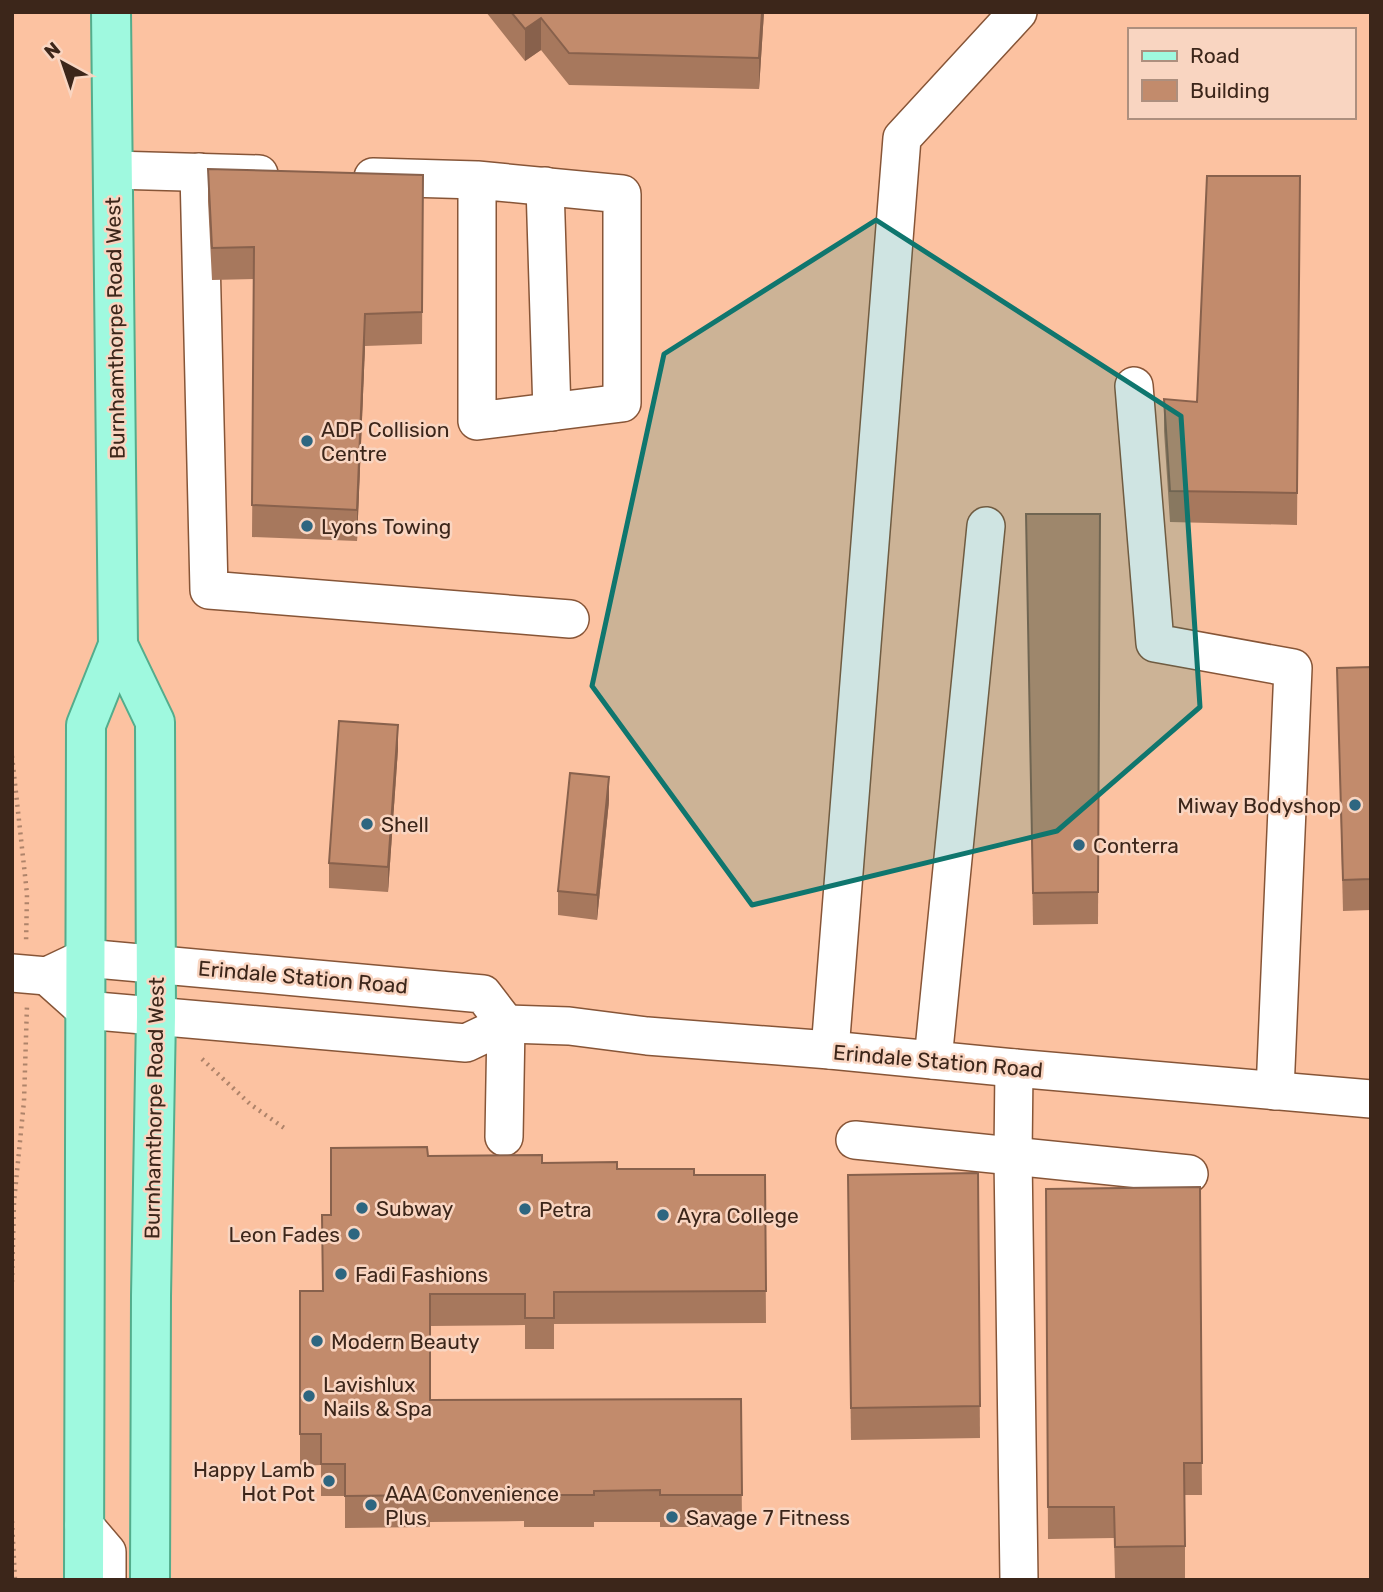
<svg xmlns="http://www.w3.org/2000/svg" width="1383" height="1592" font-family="Rubik,sans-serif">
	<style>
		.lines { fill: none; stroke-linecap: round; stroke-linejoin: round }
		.minor-casing { stroke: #875537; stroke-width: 40 }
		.major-casing { stroke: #53ad8c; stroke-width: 42 }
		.path { stroke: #ae836a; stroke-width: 4.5; stroke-dasharray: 2 5; stroke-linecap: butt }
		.minor { stroke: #fff; stroke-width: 37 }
		.major { stroke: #9ff9df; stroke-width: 38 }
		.wall { fill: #a7785d }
		.shaded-wall { fill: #88614c }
		.building { fill: #c28b6c; stroke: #88614c; stroke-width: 2 }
		.marked { fill: #0f766e; fill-opacity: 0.2; stroke: #0f766e; stroke-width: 5; stroke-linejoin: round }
		.poi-dot { fill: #2e6680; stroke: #f9d5c1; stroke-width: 2.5 }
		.labels { text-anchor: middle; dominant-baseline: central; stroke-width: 5; stroke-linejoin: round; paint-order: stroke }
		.street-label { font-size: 21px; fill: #3c261a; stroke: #f9d5c1 }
		.poi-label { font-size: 21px; fill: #3c261a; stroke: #f9d5c1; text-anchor: start }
	</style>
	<rect width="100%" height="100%" fill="#fcc2a1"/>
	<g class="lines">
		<!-- minor casing -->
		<g class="minor-casing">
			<g id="minor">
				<polyline points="113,170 259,174"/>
				<polyline points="199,172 209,590 570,619"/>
				<polyline points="373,177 477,180 622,194 622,403 477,421 477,180"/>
				<polyline points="545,186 552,412"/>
				<polyline points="1134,386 1155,643 1293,668 1275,1091"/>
				<polyline points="12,973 47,976 85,958 483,994 506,1024"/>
				<polyline points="47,976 85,1010 466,1043 506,1024 569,1026 647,1036 830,1050 1014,1068 1371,1099"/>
				<polyline points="830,1050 902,138 1018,12"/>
				<polyline points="933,1060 986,526"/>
				<polyline points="1014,1068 1013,1156 1019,1580"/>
				<polyline points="504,1137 506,1024"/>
				<polyline points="855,1140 1189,1174"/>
				<polyline points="84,1525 107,1552 107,1580"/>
			</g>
		</g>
		<!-- major casing -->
		<g class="major-casing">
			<g id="major">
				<polyline points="118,645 155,722 156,1016 151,1296 150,1580"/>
				<polyline points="84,1580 86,725 118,645 111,12"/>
			</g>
		</g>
		<!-- path -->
		<g class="path">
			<polyline points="12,756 27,894 26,944"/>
			<polyline points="202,1059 250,1104 287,1130"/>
			<polyline points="12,1282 14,1202 24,1101 27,1005"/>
			<polyline points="12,1521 15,1580"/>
		</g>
		<!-- minor -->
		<use href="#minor" class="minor"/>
		<!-- major -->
		<use href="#major" class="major"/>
	</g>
	<!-- wall -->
	<g class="wall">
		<polygon points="486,12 764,12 759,89 569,85 541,50 525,61"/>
		<polygon points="208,169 423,175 422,344 365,346 357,541 252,537 254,279 212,280 208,201"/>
		<polygon points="1300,176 1297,525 1170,522 1164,431 1164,399 1197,402"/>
		<polygon points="1026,514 1100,514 1098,924 1033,925"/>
		<polygon points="1371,667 1371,910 1343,911 1337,668"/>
		<polygon points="398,749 388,892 329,888 329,863"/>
		<polygon points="609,801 597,920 558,915 558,891"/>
		<polygon points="428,1156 542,1163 694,1175 765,1175 766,1323 554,1324 554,1349 525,1349 525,1325 430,1326 430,1400 741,1399 742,1527 660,1527 660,1522 594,1522 594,1527 524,1527 524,1521 430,1522 430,1527 345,1528 345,1496 321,1496 321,1465 300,1466 300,1291 323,1291"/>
		<polygon points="978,1173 980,1438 851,1440 848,1207"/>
		<polygon points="1200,1187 1202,1495 1185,1495 1185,1578 1115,1578 1114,1538 1048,1539 1046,1189"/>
	</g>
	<!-- shaded-wall -->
	<g class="shaded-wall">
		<polygon points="762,12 764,12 759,89 759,58"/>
		<polygon points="541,18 541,50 525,61 525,29"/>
		<polygon points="365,314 365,346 357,541 357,510"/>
		<polygon points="398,725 398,749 388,892 388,867"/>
		<polygon points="609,777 609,801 597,920 597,895"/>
	</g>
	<!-- building -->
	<g class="building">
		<polygon points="511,12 762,12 759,58 569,53 541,18 525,29"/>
		<polygon points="208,169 423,175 422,312 365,314 357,510 252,505 254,247 212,248"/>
		<polygon points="1207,176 1300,176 1297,493 1170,491 1164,399 1197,402"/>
		<polygon points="1026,514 1100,514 1098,892 1033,893"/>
		<polygon points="1371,667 1371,879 1343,880 1337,668"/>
		<polygon points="339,721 398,725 388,867 329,863"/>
		<polygon points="570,773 609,777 597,895 558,891"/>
		<polygon points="427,1147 428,1156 542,1155 542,1163 617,1162 617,1169 694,1169 694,1175 765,1175 766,1291 554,1292 554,1318 525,1318 525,1294 430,1294 430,1400 741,1399 742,1495 660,1495 660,1490 594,1491 594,1495 524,1495 524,1489 430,1490 430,1495 345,1496 345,1464 321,1464 321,1434 300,1434 300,1291 323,1291 322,1215 331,1215 331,1148"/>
		<polygon points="978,1173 980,1406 851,1408 848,1175"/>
		<polygon points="1200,1187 1202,1463 1184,1463 1185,1546 1115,1547 1114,1507 1048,1507 1046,1189"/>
	</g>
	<!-- marked area -->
	<path class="marked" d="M876,220L1181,416L1200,707L1057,831L752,905L592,686L664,354Z"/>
	<!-- markers -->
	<g class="poi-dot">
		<circle cx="307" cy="441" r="7"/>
		<circle cx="307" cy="526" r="7"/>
		<circle cx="1355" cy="805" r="7"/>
		<circle cx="367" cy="824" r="7"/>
		<circle cx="1079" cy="845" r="7"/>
		<circle cx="362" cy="1208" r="7"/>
		<circle cx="525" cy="1209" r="7"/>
		<circle cx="663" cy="1215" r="7"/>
		<circle cx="354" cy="1234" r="7"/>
		<circle cx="341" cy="1274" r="7"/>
		<circle cx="317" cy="1341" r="7"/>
		<circle cx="309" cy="1396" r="7"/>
		<circle cx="329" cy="1481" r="7"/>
		<circle cx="371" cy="1505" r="7"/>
		<circle cx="672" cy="1517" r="7"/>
	</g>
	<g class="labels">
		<!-- street labels -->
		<g class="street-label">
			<text transform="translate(115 328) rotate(-91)">Burnhamthorpe Road West</text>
			<text transform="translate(303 977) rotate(5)">Erindale Station Road</text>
			<text transform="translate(938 1061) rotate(5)">Erindale Station Road</text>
			<text transform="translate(154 1108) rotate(-89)">Burnhamthorpe Road West</text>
		</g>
		<!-- poi labels -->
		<g class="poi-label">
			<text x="321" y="429">ADP Collision<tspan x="321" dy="24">Centre</tspan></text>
			<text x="321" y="526">Lyons Towing</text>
			<text x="1341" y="805" text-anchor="end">Miway Bodyshop</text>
			<text x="381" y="824">Shell</text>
			<text x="1093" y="845">Conterra</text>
			<text x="376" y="1208">Subway</text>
			<text x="539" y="1209">Petra</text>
			<text x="677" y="1215">Ayra College</text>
			<text x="340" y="1234" text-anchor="end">Leon Fades</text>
			<text x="355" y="1274">Fadi Fashions</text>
			<text x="331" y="1341">Modern Beauty</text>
			<text x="323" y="1384">Lavishlux<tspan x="323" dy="24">Nails &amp; Spa</tspan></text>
			<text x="315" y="1469" text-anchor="end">Happy Lamb<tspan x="315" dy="24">Hot Pot</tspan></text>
			<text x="385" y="1493">AAA Convenience<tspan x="385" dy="24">Plus</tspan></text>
			<text x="686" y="1517">Savage 7 Fitness</text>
		</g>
	</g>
	<!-- border -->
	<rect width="1383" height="1592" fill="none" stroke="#3c261a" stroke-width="28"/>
	<!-- legend -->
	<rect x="1128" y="28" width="228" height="91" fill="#f9d5c1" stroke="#ad8f7e" stroke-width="2"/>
	<rect x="1142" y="51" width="35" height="10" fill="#9ff9df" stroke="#ad8f7e" stroke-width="2"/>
	<text x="1190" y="63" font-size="21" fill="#3c261a">Road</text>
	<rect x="1142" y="80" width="35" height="21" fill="#c28b6c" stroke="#ad8f7e" stroke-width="2"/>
	<text x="1190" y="98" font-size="21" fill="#3c261a">Building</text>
	<!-- north arrow -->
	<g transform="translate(63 63) rotate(320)" stroke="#f9d5c1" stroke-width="5" paint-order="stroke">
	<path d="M0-5L12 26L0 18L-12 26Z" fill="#3c261a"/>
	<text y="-10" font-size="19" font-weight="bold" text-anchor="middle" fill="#3c261a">N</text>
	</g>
</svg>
